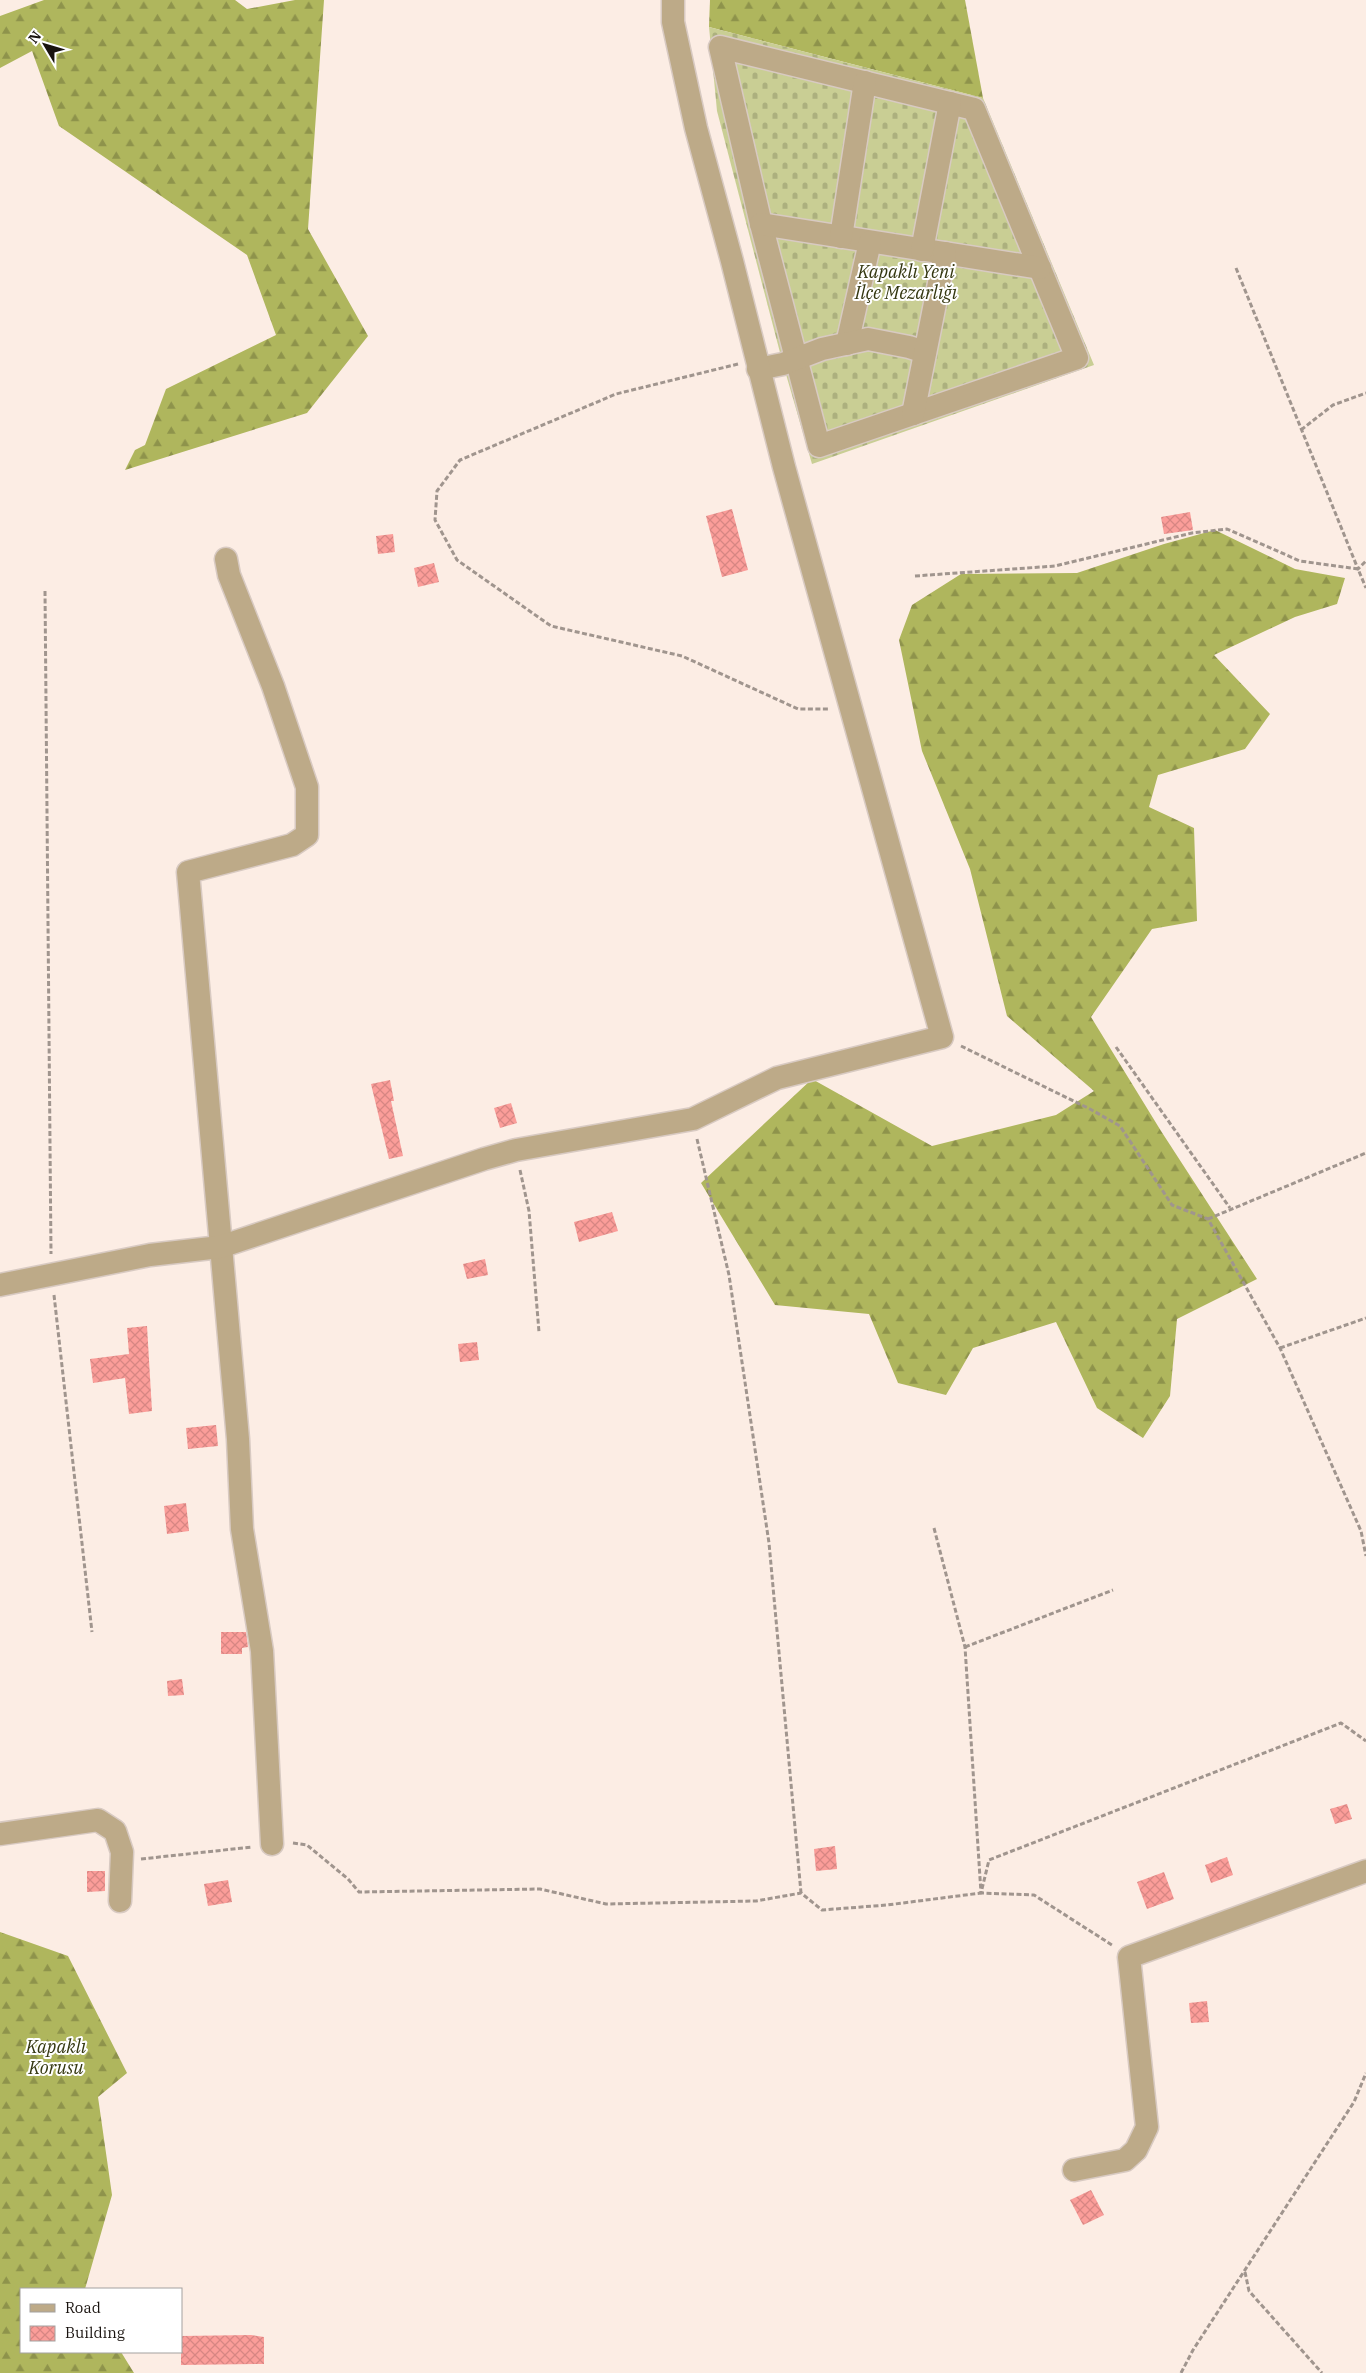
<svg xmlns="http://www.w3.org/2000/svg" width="1366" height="2373" font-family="'IBM Plex Serif',serif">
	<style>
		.forest { fill: url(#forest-firs) }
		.cemetery { fill: url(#cemetery-stones) }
		.building { fill: url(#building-cross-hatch) }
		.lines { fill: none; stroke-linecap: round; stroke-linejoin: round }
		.minor-casing { stroke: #d8cac2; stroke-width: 25 }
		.path { stroke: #a0958e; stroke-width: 3; stroke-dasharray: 5 2.5; stroke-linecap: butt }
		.minor { stroke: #bdaa88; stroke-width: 22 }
		.labels { text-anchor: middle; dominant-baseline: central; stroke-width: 4; stroke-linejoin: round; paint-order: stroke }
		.park-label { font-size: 18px; font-style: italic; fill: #343710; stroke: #fff }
	</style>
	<defs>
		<pattern id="forest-firs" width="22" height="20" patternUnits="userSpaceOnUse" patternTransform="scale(1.25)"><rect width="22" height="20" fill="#afb65d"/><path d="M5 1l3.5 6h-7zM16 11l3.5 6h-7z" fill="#8e934b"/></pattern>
		<pattern id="cemetery-stones" width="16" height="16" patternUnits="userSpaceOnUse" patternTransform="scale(1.25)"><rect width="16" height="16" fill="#c9ce94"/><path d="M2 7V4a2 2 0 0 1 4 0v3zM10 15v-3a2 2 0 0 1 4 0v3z" fill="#acb07e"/></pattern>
		<pattern id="building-cross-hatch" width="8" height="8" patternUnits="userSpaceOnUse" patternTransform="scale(1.25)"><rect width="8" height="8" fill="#fb9d99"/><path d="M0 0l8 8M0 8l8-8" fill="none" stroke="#d78683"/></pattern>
	</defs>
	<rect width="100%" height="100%" fill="#fcede4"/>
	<!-- forest -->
	<g class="forest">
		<polygon points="44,0 235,0 247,9 295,0 324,0 308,229 368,336 307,413 125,470 135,450 145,445 166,389 276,335 247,255 59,126 32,51 0,68 0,16"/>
		<polygon points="710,0 965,0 983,98 709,27"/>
		<polygon points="1215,530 1295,569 1345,578 1337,604 1295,617 1214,655 1270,714 1245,749 1158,775 1149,807 1194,828 1197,921 1152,929 1091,1017 1161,1131 1257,1279 1177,1319 1170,1396 1143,1438 1097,1408 1056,1322 973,1348 946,1395 898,1383 869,1314 775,1305 701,1183 812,1079 932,1146 1056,1115 1094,1091 1007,1016 970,869 922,751 899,640 912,605 961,574 1077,573 1164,544"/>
		<polygon points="0,1932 68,1956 127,2073 98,2097 112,2195 85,2289 21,2289 21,2352 121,2352 134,2373 0,2373"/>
	</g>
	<!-- cemetery -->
	<polygon class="cemetery" points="709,27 983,98 1094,365 812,464 783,364 717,111"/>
	<!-- building -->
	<g class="building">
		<polygon points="732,509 748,570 722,577 706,516"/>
		<polygon points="1190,512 1193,530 1164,534 1161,517"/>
		<polygon points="393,534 395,552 378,554 376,536"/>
		<polygon points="434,563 439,582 418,587 414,568"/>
		<polygon points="390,1080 394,1101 391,1101 403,1156 389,1159 371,1084"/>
		<polygon points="511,1103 517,1123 500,1128 494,1108"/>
		<polygon points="612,1212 618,1231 579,1242 574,1222"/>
		<polygon points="485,1259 488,1275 467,1279 463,1264"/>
		<polygon points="147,1326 152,1411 129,1414 125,1378 93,1383 90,1359 129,1354 127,1328"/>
		<polygon points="477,1342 479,1360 460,1362 458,1344"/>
		<polygon points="216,1425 218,1446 188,1449 186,1428"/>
		<polygon points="186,1503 189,1531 167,1534 164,1506"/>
		<polygon points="221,1632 246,1632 248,1647 242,1648 242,1654 221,1654"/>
		<polygon points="182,1679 184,1695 168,1696 167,1681"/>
		<polygon points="1347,1804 1352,1819 1335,1824 1330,1809"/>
		<polygon points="835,1846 837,1869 816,1871 814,1849"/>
		<polygon points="1227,1857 1233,1875 1211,1883 1205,1865"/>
		<polygon points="87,1871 105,1871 105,1891 87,1892"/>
		<polygon points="1164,1872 1174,1899 1147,1909 1137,1882"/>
		<polygon points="228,1880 232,1902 208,1906 204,1884"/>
		<polygon points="1207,2001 1209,2022 1191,2023 1189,2003"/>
		<polygon points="1091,2190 1104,2215 1083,2225 1070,2200"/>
		<polygon points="251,2335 264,2337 264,2364 181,2365 181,2336"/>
	</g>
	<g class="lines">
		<!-- minor casing -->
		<g class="minor-casing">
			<g id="minor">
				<polygon points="720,47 974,109 1077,358 819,446 761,224"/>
				<polyline points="761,224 1040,268"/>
				<polyline points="841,237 865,82"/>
				<polyline points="922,250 950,103"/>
				<polyline points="847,344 870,242"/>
				<polyline points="758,369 783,364 822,349 868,339 909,347 925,352"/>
				<polyline points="913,414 945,253"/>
				<polyline points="226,559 229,575 273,686 307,787 307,835 292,845 188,872 238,1439 242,1529 262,1651 272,1844"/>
				<polyline points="0,1285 150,1255 220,1247 484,1159 516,1150 693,1119 777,1078 942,1037 784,467 732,261 696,128 673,22 673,0"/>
				<polyline points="0,1834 98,1820 115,1831 122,1852 120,1901"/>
				<polyline points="1074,2170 1125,2160 1136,2150 1147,2127 1129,1957 1366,1871"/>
			</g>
		</g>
		<!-- path -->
		<g class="path">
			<polyline points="1236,268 1358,569 1366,561"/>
			<polyline points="738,364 616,394 460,460 437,491 435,520 457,560 551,626 682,656 798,709 829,709"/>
			<polyline points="1301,430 1333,405 1366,393"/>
			<polyline points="915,576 1055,566 1192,533 1227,529 1300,561 1358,569 1366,588"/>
			<polyline points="45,591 51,1254"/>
			<polyline points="961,1046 1090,1109 1120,1126 1172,1205 1208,1219 1280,1348 1361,1531 1366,1556"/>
			<polyline points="1116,1047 1230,1208"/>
			<polyline points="697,1139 729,1275 769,1543 801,1893"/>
			<polyline points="520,1170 529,1211 539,1332"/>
			<polyline points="1208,1219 1366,1153"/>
			<polyline points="54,1295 92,1632"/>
			<polyline points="1280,1348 1366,1318"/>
			<polyline points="934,1528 965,1647 981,1893 1034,1895 1112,1945"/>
			<polyline points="965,1647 1113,1590"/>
			<polyline points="293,1843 307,1845 348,1879 359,1892 540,1889 606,1904 756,1901 801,1893 822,1910 887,1905 981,1893 989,1860 1341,1723 1366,1741"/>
			<polyline points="141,1859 252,1847"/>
			<polyline points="1245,2272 1249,2291 1322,2373"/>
			<polyline points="1181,2373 1193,2350 1354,2102 1366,2073"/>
		</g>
		<!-- minor -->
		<use href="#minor" class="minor"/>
	</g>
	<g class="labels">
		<!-- park labels -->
		<g class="park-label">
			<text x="906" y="271">Kapaklı Yeni<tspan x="906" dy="21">İlçe Mezarlığı</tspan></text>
			<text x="56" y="2046">Kapaklı<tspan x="56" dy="21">Korusu</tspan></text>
		</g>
	</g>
	<!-- legend -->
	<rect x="20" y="2288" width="162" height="65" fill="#ffffff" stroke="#a3a19f"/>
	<rect x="30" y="2304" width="25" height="8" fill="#bdaa88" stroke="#a3a19f"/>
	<text x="65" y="2313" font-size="15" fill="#19130f">Road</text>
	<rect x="30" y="2326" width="25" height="15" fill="url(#building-cross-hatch)" stroke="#a3a19f"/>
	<text x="65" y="2338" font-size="15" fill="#19130f">Building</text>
	<!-- north arrow -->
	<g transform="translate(45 45) rotate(308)" stroke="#ffffff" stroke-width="4" paint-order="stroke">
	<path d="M0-4L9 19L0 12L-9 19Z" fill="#19130f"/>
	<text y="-8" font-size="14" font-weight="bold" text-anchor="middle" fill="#19130f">N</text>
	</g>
</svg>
